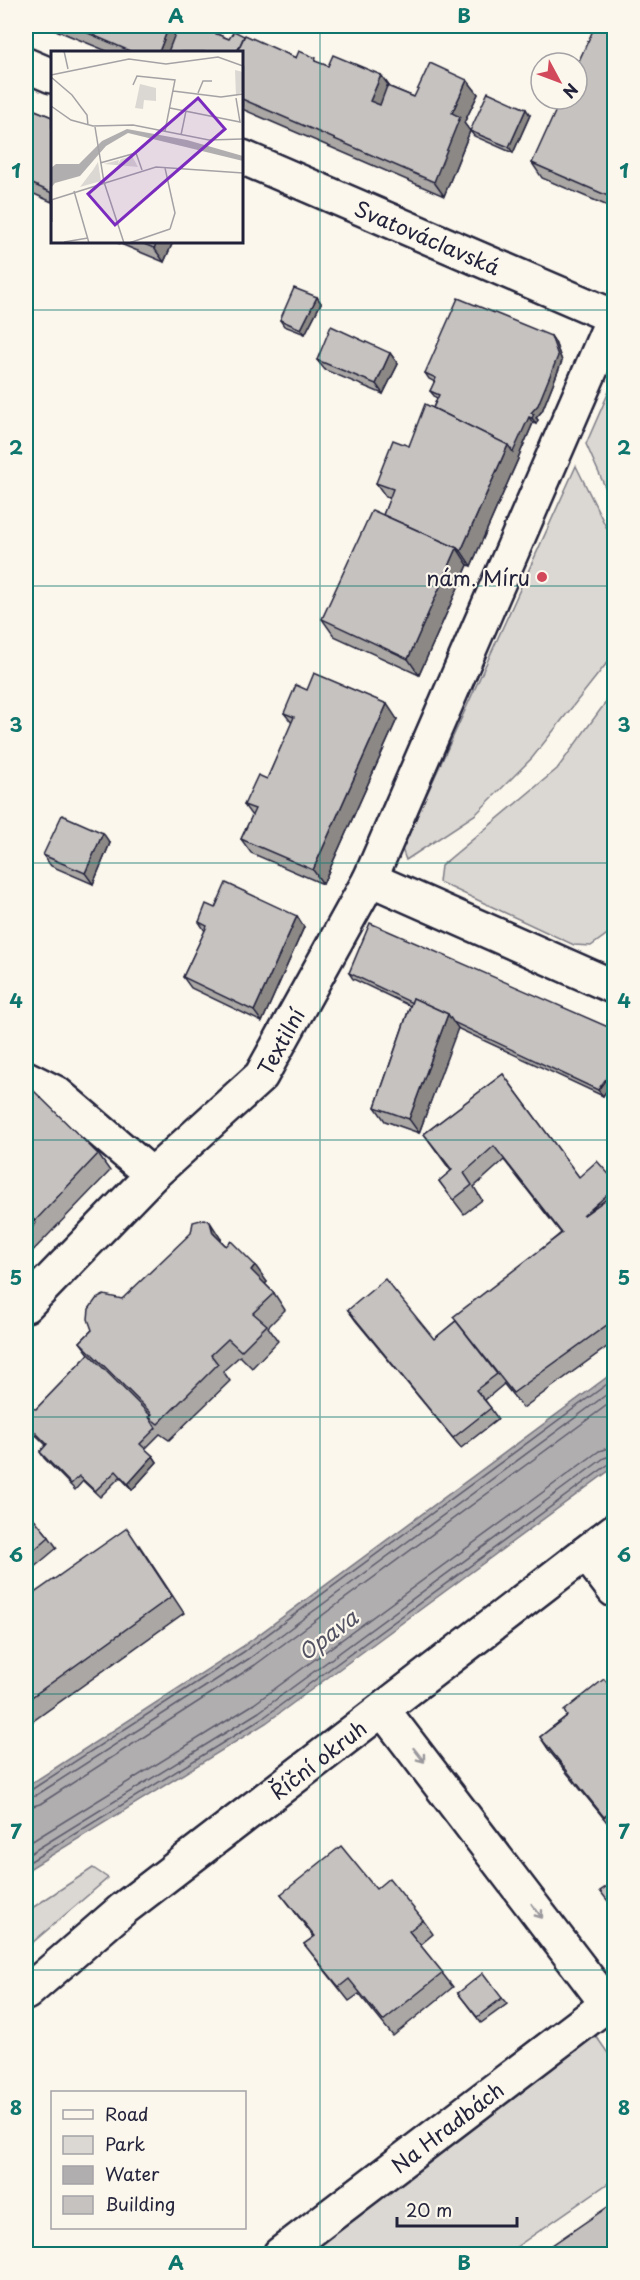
<svg xmlns="http://www.w3.org/2000/svg" width="640" height="2280" font-family="'Playpen Sans',sans-serif">
	<style>
		.green { fill: #dbd8d3; stroke: #7e7d87; stroke-width: 1.5 }
		.water { fill: #b1aeb0; stroke: #787681; stroke-width: 1.5 }
		.lines { fill: none; stroke-linecap: round; stroke-linejoin: round }
		.shore { stroke: #5b5a6a; stroke-width: 1.5 }
		.minor-casing { stroke: #22223b; stroke-width: 38 }
		.secondary-casing { stroke: #22223b; stroke-width: 38 }
		.minor { stroke: #fbf7ec; stroke-width: 33 }
		.secondary { stroke: #fbf7ec; stroke-width: 33 }
		.wall { fill: #aaa7a5; stroke: #22223b; stroke-width: 1.5 }
		.shaded-wall { fill: #8b8886; stroke: #22223b; stroke-width: 1.5 }
		.building { fill: #c6c2c0; stroke: #22223b; stroke-width: 1.5 }
		.oneway { stroke: #99979c }
		.grid { fill: none; stroke: #0f766e; stroke-width: 1.5; stroke-opacity: 0.55 }
		.poi-dot { fill: #d1495b; stroke: #fbf7ec; stroke-width: 2 }
		.labels { text-anchor: middle; dominant-baseline: central; stroke-width: 4.5; stroke-linejoin: round; paint-order: stroke }
		.street-label { font-size: 21px; fill: #22223b; stroke: #fbf7ec }
		.poi-label { font-size: 21px; fill: #22223b; stroke: #fbf7ec; text-anchor: end }
		.water-label { font-size: 22px; font-style: italic; fill: #545364; stroke: #fbf7ec }
		.inset-road { fill: none; stroke: #a4a2a5; stroke-width: 1.5 }
		.view { fill: #7b2cbf; fill-opacity: 0.15; stroke: #7b2cbf; stroke-width: 3 }
		.inset-edge { fill: none; stroke: #22223b; stroke-width: 3 }
		.neatline { fill: none; stroke: #0f766e; stroke-width: 2 }
		.grid-label { font-size: 20px; text-anchor: middle; font-weight: bold; fill: #0f766e }
	</style>
	<rect width="100%" height="100%" fill="#fbf7ec"/>
	<filter id="ink" filterUnits="userSpaceOnUse"><feTurbulence type="fractalNoise" baseFrequency=".0167" numOctaves="2"/><feDisplacementMap in="SourceGraphic" scale="12" xChannelSelector="R" yChannelSelector="G"/><feConvolveMatrix kernelMatrix="1 2 1 2 8 2 1 2 1" color-interpolation-filters="sRGB"/></filter>
	<g filter="url(#ink)">
		<!-- green -->
		<g class="green">
			<polygon points="614,380 614,507 586,444"/>
			<polygon points="576,466 614,543 614,654 532,758 476,814 406,860 402,849"/>
			<polygon points="614,691 614,929 591,946 574,945 439,882 441,866 557,769"/>
			<polygon points="93,1868 108,1878 26,1948 26,1912"/>
			<polygon points="583,2036 596,2036 614,2062 614,2179 506,2254 298,2254"/>
		</g>
		<!-- water -->
		<polygon class="water" points="614,1372 614,1467 266,1723 26,1871 26,1787 242,1647"/>
		<g class="lines">
			<!-- shore -->
			<g class="shore">
				<polyline points="26,1791 31,1790 245,1651 614,1379"/>
				<polyline points="26,1799 35,1796 250,1658 614,1389"/>
				<polyline points="26,1808 40,1804 255,1665 614,1400"/>
				<polyline points="26,1845 254,1704 599,1451 614,1446"/>
				<polyline points="26,1856 259,1712 604,1458 614,1455"/>
				<polyline points="26,1864 263,1718 609,1464 614,1463"/>
			</g>
			<!-- minor casing -->
			<g class="minor-casing">
				<g id="minor">
					<polyline points="26,65 52,76"/>
					<path id="s1" d="M242,157L614,317"/>
					<polyline points="370,879 614,987"/>
					<polyline points="26,1078 56,1093 152,1175"/>
					<path id="s2" d="M26,1305L152,1175L261,1076L370,879L614,316"/>
					<polyline points="586,1553 614,1590"/>
					<polyline points="383,1710 608,2005"/>
					<path id="s3" d="M280,2254L614,1999"/>
				</g>
			</g>
			<!-- secondary casing -->
			<g class="secondary-casing">
				<g id="secondary">
					<path id="s4" d="M26,1993L123,1909L614,1531"/>
				</g>
			</g>
			<!-- minor -->
			<use href="#minor" class="minor"/>
			<!-- secondary -->
			<use href="#secondary" class="secondary"/>
		</g>
		<!-- wall -->
		<g class="wall">
			<polygon points="46,26 197,26 229,39 244,36 296,58 319,63 328,66 381,75 390,87 414,97 467,80 478,94 464,123 470,131 444,196 242,109 242,52 109,52"/>
			<polygon points="615,26 615,209 542,178 532,163"/>
			<polygon points="26,104 30,108 52,117 52,202 32,193 30,199 26,197"/>
			<polygon points="530,115 513,153 474,136 470,131"/>
			<polygon points="116,242 173,242 164,262"/>
			<polygon points="317,297 321,303 305,334 284,326 280,320"/>
			<polygon points="551,336 555,342 562,361 542,411 536,418 538,420 536,424 533,423 518,458 518,459 471,566 468,565 419,675 334,636 322,619 383,515 390,498 386,497 376,483 409,446 433,408 437,398 435,397 430,391 435,382 429,379 425,373"/>
			<polygon points="390,353 398,364 383,394 325,370 317,360"/>
			<polygon points="307,690 397,719 323,884 251,853 241,839 252,816 244,805 267,779 292,723 284,713"/>
			<polygon points="110,843 93,884 51,866 43,855"/>
			<polygon points="215,908 297,916 304,927 262,1022 191,988 183,977 205,931 199,922"/>
			<polygon points="349,973 615,1030 615,1078 603,1096 457,1028 419,1133 385,1121 375,1107 410,1006 353,979"/>
			<polygon points="503,1074 579,1177 615,1181 615,1341 523,1408 503,1383 504,1384 485,1400 498,1419 461,1448 356,1321 348,1310 434,1339 561,1233 504,1160 474,1187 482,1200 464,1214 439,1181 451,1171 424,1134"/>
			<polygon points="26,1099 98,1154 110,1171 26,1258"/>
			<polygon points="221,1239 222,1242 267,1282 265,1284 274,1293 285,1310 268,1327 278,1341 252,1368 240,1356 223,1371 230,1381 169,1440 160,1434 145,1449 153,1456 157,1462 132,1490 120,1477 100,1497 83,1481 75,1490 44,1458 40,1452 46,1445 37,1436 29,1434 26,1429 26,1411 36,1409 89,1354 80,1342 92,1330 122,1299"/>
			<polygon points="26,1509 49,1537 57,1548 26,1574"/>
			<polygon points="139,1545 184,1613 26,1726 26,1599"/>
			<polygon points="615,1678 615,1830 614,1831 550,1752 540,1737"/>
			<polygon points="376,1889 423,1920 433,1934 420,1945 453,1987 393,2036 359,1994 349,2001 315,1958 304,1944 314,1937 281,1894"/>
			<polygon points="458,1993 502,1998 507,2004 481,2023"/>
		</g>
		<!-- shaded-wall -->
		<g class="shaded-wall">
			<polygon points="169,26 185,26 174,52 159,52"/>
			<polygon points="381,75 391,89 380,115 370,101"/>
			<polygon points="467,80 478,94 464,123 470,131 444,196 434,182 452,113"/>
			<polygon points="28,106 40,122 26,154 26,112"/>
			<polygon points="526,109 530,115 513,153 509,147"/>
			<polygon points="615,182 615,205 608,196"/>
			<polygon points="26,184 32,193 30,199 26,193"/>
			<polygon points="157,242 173,242 164,262 154,248"/>
			<polygon points="317,297 321,303 305,334 301,329"/>
			<polygon points="551,336 555,342 562,361 542,411 536,418 538,420 536,424 532,418 531,413"/>
			<polygon points="390,353 398,364 383,394 376,384"/>
			<polygon points="529,417 533,423 518,458 518,459 471,566 461,551 508,445"/>
			<polygon points="457,548 468,565 419,675 408,659"/>
			<polygon points="387,704 397,719 323,884 313,870"/>
			<polygon points="103,833 110,843 93,884 85,873"/>
			<polygon points="297,916 304,927 262,1022 254,1011"/>
			<polygon points="448,1014 458,1028 419,1133 409,1119"/>
			<polygon points="615,1066 615,1078 603,1096 598,1090"/>
			<polygon points="210,1222 221,1239 224,1249 213,1233"/>
			<polygon points="255,1265 267,1282 262,1287 251,1270"/>
			<polygon points="153,1456 157,1462 132,1490 128,1484"/>
		</g>
		<!-- building -->
		<g class="building">
			<polygon points="75,26 169,26 159,52 132,52 74,27"/>
			<polygon points="178,26 197,26 229,39 234,31 244,36 237,52 168,52"/>
			<polygon points="595,26 615,26 615,182 608,196 532,163 561,99 577,99 577,65"/>
			<polygon points="245,35 296,58 299,51 316,58 315,61 328,66 333,55 381,75 370,101 380,105 387,86 414,97 430,63 467,80 452,113 460,117 434,182 242,99 242,52 237,52"/>
			<polygon points="488,92 526,109 509,147 470,131"/>
			<polygon points="30,108 52,117 52,193 26,181 26,118"/>
			<polygon points="139,242 157,242 154,248"/>
			<polygon points="294,288 317,297 301,329 280,320"/>
			<polygon points="458,298 551,336 558,356 538,405 531,413 534,414 532,418 529,417 513,452 508,445 433,408 439,395 430,391 436,378 425,373"/>
			<polygon points="331,326 390,353 376,384 317,360"/>
			<polygon points="425,404 508,445 461,551 457,548 383,515 393,489 376,483 393,440 409,446"/>
			<polygon points="372,510 457,548 408,659 322,619"/>
			<polygon points="314,673 387,704 313,870 241,839 255,809 244,805 258,775 267,779 294,717 284,713 296,685 307,690"/>
			<polygon points="62,815 103,833 85,873 43,855"/>
			<polygon points="226,883 297,916 254,1011 183,977 207,926 199,922 206,904 215,908"/>
			<polygon points="370,923 615,1030 615,1066 598,1090 453,1022 448,1014 413,998 412,1003 349,973"/>
			<polygon points="413,998 448,1014 409,1119 375,1107"/>
			<polygon points="503,1074 579,1177 597,1161 615,1181 615,1188 583,1216 615,1193 615,1319 513,1393 453,1317 562,1233 494,1146 464,1173 472,1185 453,1200 439,1181 452,1170 424,1134"/>
			<polygon points="34,1091 98,1154 35,1221 26,1211 26,1099"/>
			<polygon points="26,1212 36,1223 26,1234"/>
			<polygon points="204,1219 210,1222 213,1233 226,1246 231,1241 255,1265 251,1270 274,1293 253,1313 267,1325 241,1351 228,1339 211,1355 218,1364 158,1424 149,1417 152,1414 80,1342 92,1330 88,1319 89,1309 96,1299 104,1295 122,1299 191,1233 193,1222"/>
			<polygon points="385,1279 434,1339 456,1321 497,1374 476,1390 491,1408 453,1438 348,1310"/>
			<polygon points="89,1354 151,1416 149,1417 156,1428 140,1444 153,1456 128,1484 116,1471 95,1491 79,1476 71,1484 40,1452 47,1444 33,1430 26,1428 26,1411 30,1408 36,1409"/>
			<polygon points="26,1509 49,1537 26,1557"/>
			<polygon points="127,1528 172,1596 26,1701 26,1599"/>
			<polygon points="615,1678 615,1808 604,1817 540,1737 567,1716 564,1711 604,1679 608,1684"/>
			<polygon points="341,1846 376,1889 389,1878 423,1920 409,1931 443,1973 383,2021 349,1979 339,1987 304,1944 315,1936 281,1894"/>
			<polygon points="615,1881 615,1910 600,1891"/>
			<polygon points="483,1973 502,1998 477,2017 458,1993"/>
			<polygon points="615,2202 615,2254 539,2254"/>
		</g>
		<!-- one-way arrows -->
		<defs><path id="oneway-shaft" d="M-6 0H5M1.5-3L5.5 0L1.5 3" fill="none" stroke-width="1.6" stroke-linecap="round" stroke-linejoin="round" transform="scale(1.5)"/></defs>
		<g class="oneway">
			<use href="#oneway-shaft" transform="translate(419 1755) rotate(52)"/>
			<use href="#oneway-shaft" transform="translate(537 1911) rotate(53)"/>
		</g>
	</g>
	<!-- grid -->
	<path class="grid" d="M320,26V2254M26,310H614M26,586H614M26,863H614M26,1140H614M26,1417H614M26,1694H614M26,1970H614"/>
	<!-- markers -->
	<circle class="poi-dot" cx="542" cy="577" r="6"/>
	<g class="labels">
		<!-- street labels -->
		<g class="street-label">
			<text stroke="none"><textPath href="#s1" startOffset="202">Svatováclavská</textPath></text>
			<text stroke="none"><textPath href="#s2" startOffset="368">Textilní</textPath></text>
			<text stroke="none"><textPath href="#s4" startOffset="374">Říční okruh</textPath></text>
			<text stroke="none"><textPath href="#s3" startOffset="210">Na Hradbách</textPath></text>
		</g>
		<!-- poi labels -->
		<g class="poi-label">
			<text x="530" y="577">nám. Míru</text>
		</g>
		<!-- water labels -->
		<g class="water-label">
			<text transform="translate(327 1634) rotate(-37)">Opava</text>
		</g>
	</g>
	<!-- overview -->
	<g transform="translate(51 51)">
		<rect width="192" height="192" fill="#fbf7ec"/>
		<path d="M184,19L192,21V40L185,45ZM89,33L105,37V50L93,49L92,58L84,57ZM81,105L87,116L53,113L68,109L67,113L70,108ZM47,111L50,130L29,136L42,119Z" fill="#dbd8d3"/>
		<path d="M76,78L136,89L192,105V110L77,82L55,95L29,125L4,132L0,137V117L5,113H28L51,90Z" fill="#b1aeb0"/>
		<path class="inset-road" d="M13,0L17,18M0,24L78,8L115,13L167,6L192,15M0,26L21,44L36,64L37,74M82,34L86,25L124,29L114,80M122,40L170,46L192,43M147,42L152,30H161M0,55L20,69L42,75L82,74L158,89L191,88M119,57L189,71L185,47M44,76L53,131L73,192M130,84L135,60M49,112L85,102L91,119M114,117L124,162L119,178M23,140L38,192M0,149L105,116L192,122M1,149V171M13,191L37,187M78,192L119,178"/>
		<path class="view" d="M147,47L174,78L64,174L37,143Z"/>
		<rect width="192" height="192" class="inset-edge"/>
	</g>
	<!-- margin -->
	<rect width="640" height="2280" fill="none" stroke="#fbf7ec" stroke-width="66"/>
	<!-- legend -->
	<rect x="51" y="2091" width="195" height="138" fill="#fbf7ec" stroke="#a4a2a5" stroke-width="1.5"/>
	<rect x="63" y="2110" width="30" height="9" fill="#fbf7ec" stroke="#a4a2a5" stroke-width="1.5"/>
	<text x="105" y="2121" font-size="18" fill="#22223b">Road</text>
	<rect x="63" y="2136" width="30" height="18" fill="#dbd8d3" stroke="#a4a2a5" stroke-width="1.5"/>
	<text x="105" y="2151" font-size="18" fill="#22223b">Park</text>
	<rect x="63" y="2166" width="30" height="18" fill="#b1aeb0" stroke="#a4a2a5" stroke-width="1.5"/>
	<text x="105" y="2181" font-size="18" fill="#22223b">Water</text>
	<rect x="63" y="2196" width="30" height="18" fill="#c6c2c0" stroke="#a4a2a5" stroke-width="1.5"/>
	<text x="105" y="2211" font-size="18" fill="#22223b">Building</text>
	<!-- north arrow -->
	<g transform="translate(559 81) rotate(131)"><circle r="28" fill="#fbf7ec" stroke="#a4a2a5" stroke-width="1.5"/>
	<path d="M0-4.5L10 22L0 15L-10 22Z" fill="#d1495b"/>
	<text y="-9" font-size="16" font-weight="bold" text-anchor="middle" fill="#22223b">N</text>
	</g>
	<!-- scale -->
	<path d="M397 2217v9h120v-9" fill="none" stroke="#22223b" stroke-width="3"/>
	<text x="406" y="2217" font-size="18" fill="#22223b" stroke="#fbf7ec" stroke-width="4.5" paint-order="stroke">20 m</text>
	<rect x="33" y="33" width="574" height="2214" class="neatline"/>
	<g class="grid-label">
		<text x="176" y="23">A</text>
		<text x="464" y="23">B</text>
		<text x="16" y="178">1</text>
		<text x="624" y="178">1</text>
		<text x="16" y="455">2</text>
		<text x="624" y="455">2</text>
		<text x="16" y="732">3</text>
		<text x="624" y="732">3</text>
		<text x="16" y="1008">4</text>
		<text x="624" y="1008">4</text>
		<text x="16" y="1285">5</text>
		<text x="624" y="1285">5</text>
		<text x="16" y="1562">6</text>
		<text x="624" y="1562">6</text>
		<text x="16" y="1839">7</text>
		<text x="624" y="1839">7</text>
		<text x="16" y="2115">8</text>
		<text x="624" y="2115">8</text>
		<text x="176" y="2270">A</text>
		<text x="464" y="2270">B</text>
	</g>
</svg>
